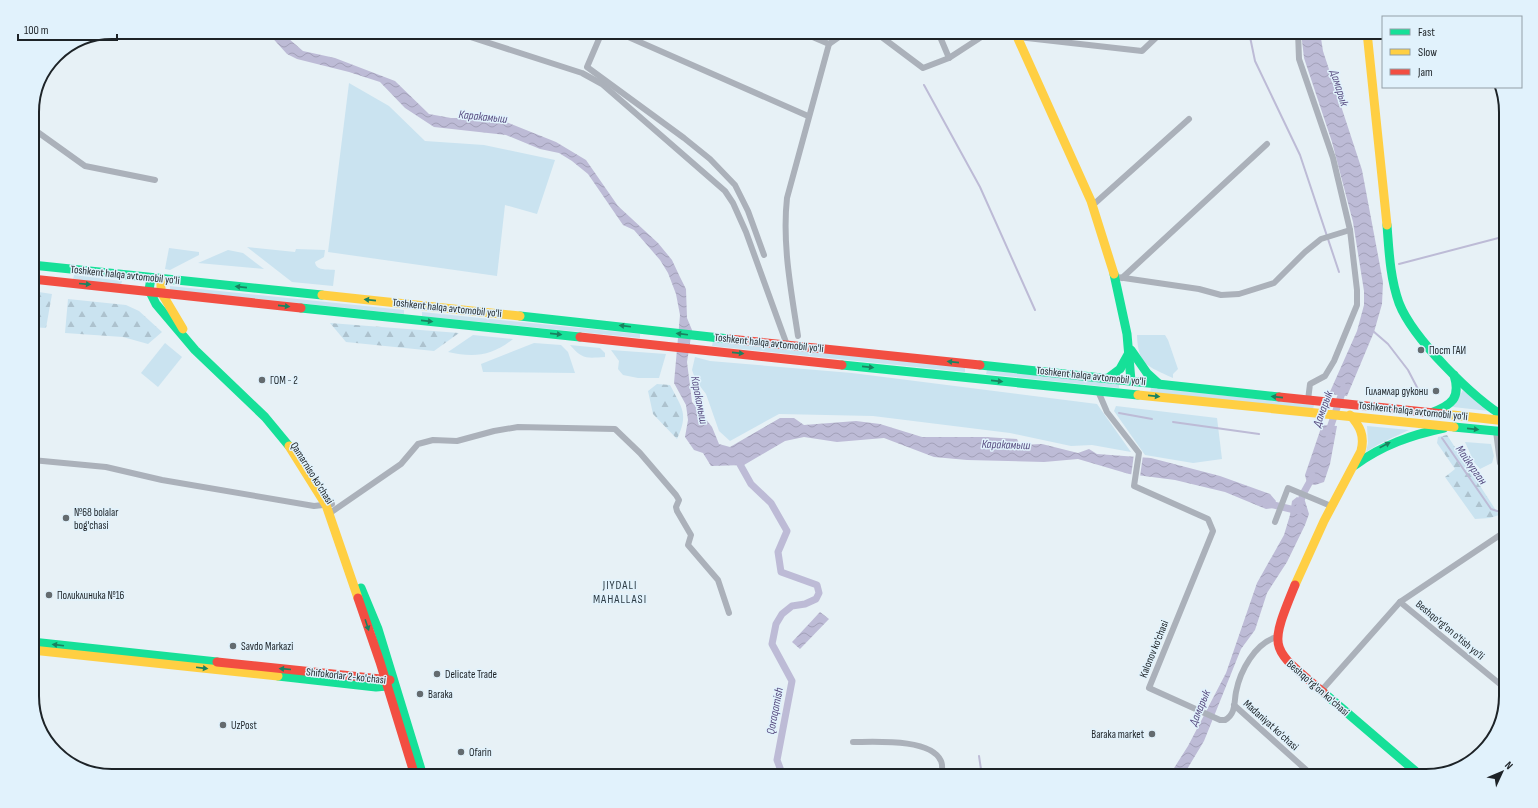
<svg xmlns="http://www.w3.org/2000/svg" width="1538" height="808" font-family="'Sofia Sans Condensed',sans-serif">
	<style>
		.grass { fill: #cae3f0 }
		.forest { fill: url(#forest-firs) }
		.water { fill: url(#water-waves) }
		.pier { fill: #e7f1f6 }
		.lines { fill: none; stroke-linecap: round; stroke-linejoin: round }
		.stream { stroke: #bdbbd6; stroke-width: 2 }
		.canal { stroke: #bdbbd6; stroke-width: 7 }
		.street { stroke: #abb1ba; stroke-width: 6 }
		.fast { stroke: #16e098; stroke-width: 9 }
		.slow { stroke: #ffcf43; stroke-width: 9 }
		.jam { stroke: #f24e42; stroke-width: 9 }
		.oneway { fill: #1a8260 }
		.poi-dot { fill: #646b6f; stroke: #e1f2fc; stroke-width: 1.5 }
		.labels { text-anchor: middle; dominant-baseline: central; stroke-width: 3; stroke-linejoin: round; paint-order: stroke }
		.street-label { font-size: 11px; fill: #1d2327; stroke: #e1f2fc }
		.poi-label { font-size: 11px; fill: #1d2327; stroke: #e1f2fc; text-anchor: start }
		.water-label { font-size: 12px; font-style: italic; fill: #594d80; stroke: #e1f2fc }
		.neighbourhood-label { font-size: 12px; letter-spacing: 1px; fill: #2f3d46; stroke: #e1f2fc }
		.rim { fill: none; stroke: #1d2327; stroke-width: 2 }
	</style>
	<defs>
		<pattern id="forest-firs" width="22" height="20" patternUnits="userSpaceOnUse"><rect width="22" height="20" fill="#cae3f0"/><path d="M5 1l3.5 6h-7zM16 11l3.5 6h-7z" fill="#adc2ce"/></pattern>
		<pattern id="water-waves" width="16" height="10" patternUnits="userSpaceOnUse"><rect width="16" height="10" fill="#bdbbd6"/><path d="M0 5q4-4 8 0t8 0" fill="none" stroke="#a2a0b8"/></pattern>
	</defs>
	<rect width="100%" height="100%" fill="#e7f1f6"/>
	<!-- grass -->
	<g class="grass">
		<polygon points="349,83 389,106 425,141 484,145 555,160 537,214 505,205 497,276 328,252"/>
		<path d="M247,247L295,252L296,249L325,250L324,257L315,262C316,271 327,269 335,270L333,286L292,282Z"/>
		<polygon points="169,248 199,252 199,255 170,270 165,269"/>
		<polygon points="228,250 243,253 264,269 198,263"/>
		<polygon points="74,275 122,281 121,285 73,280"/>
		<polygon points="170,286 404,310 404,314 170,290"/>
		<polygon points="422,312 640,334 640,338 422,316"/>
		<path d="M473,335L513,339C492,356 474,358 448,352Z"/>
		<path d="M1137,335H1165L1168,340L1178,369L1173,374V378C1148,366 1138,366 1137,335Z"/>
		<polygon points="713,341 965,367 965,372 712,346"/>
		<polygon points="165,343 182,357 158,387 141,373"/>
		<polygon points="534,343 561,345 568,352 575,373 483,372 481,364"/>
		<path d="M570,345L600,348L605,353V357C587,358 583,360 570,345Z"/>
		<polygon points="611,350 666,354 659,378 638,378 623,375 618,369 619,361"/>
		<polygon points="695,357 710,361 852,373 1097,404 1131,452 1092,445 1071,446 1010,433 873,416 779,414 730,441 719,431 706,394 696,381 692,370"/>
		<polygon points="987,370 1119,384 1119,388 986,374"/>
		<polygon points="1151,388 1314,405 1313,409 1150,393"/>
		<polygon points="1463,390 1489,411 1453,407"/>
		<polygon points="1116,406 1217,418 1222,459 1193,463 1145,455 1114,411"/>
		<polygon points="1367,426 1409,430 1379,444 1366,452 1368,443"/>
		<polygon points="1465,442 1491,444 1494,456 1492,463 1480,469 1474,462"/>
	</g>
	<!-- forest -->
	<g class="forest">
		<polygon points="32,291 52,294 46,328 32,327"/>
		<polygon points="68,299 126,305 139,311 162,332 148,344 123,337 65,333"/>
		<polygon points="330,323 459,333 434,351 346,342"/>
		<path d="M657,384L670,385C682,408 689,414 677,439L653,414L648,391Z"/>
		<polygon points="1447,435 1499,515 1490,518 1475,519 1445,477 1455,469 1437,443 1438,437"/>
	</g>
	<!-- water -->
	<g class="water">
		<polygon points="267,32 281,32 303,51 335,58 395,81 429,114 451,118 496,118 556,142 586,160 618,206 658,243 672,260 679,275 686,289 687,318 692,330 687,362 692,402 712,427 719,444 730,447 780,418 794,418 804,425 856,421 880,424 922,437 985,437 1017,439 1020,445 1042,444 1078,453 1089,449 1097,454 1151,458 1220,476 1270,494 1276,501 1273,508 1266,509 1225,492 1175,480 1129,474 1078,459 1044,462 967,460 934,457 884,438 837,442 804,437 785,441 744,465 711,466 703,453 694,450 685,437 688,420 686,405 674,383 680,315 676,294 668,273 660,260 634,230 623,225 588,174 572,161 559,153 540,149 506,135 434,127 405,108 380,82 349,72 297,59 287,54"/>
		<polygon points="1301,32 1320,32 1323,51 1362,170 1383,282 1382,304 1374,332 1347,396 1329,394 1357,331 1364,305 1364,291 1353,222 1332,142 1304,58"/>
		<polygon points="1322,425 1337,426 1330,464 1324,482 1315,485 1307,483 1305,475"/>
		<polygon points="1297,497 1305,501 1309,514 1305,525 1287,562 1267,593 1255,630 1241,649 1204,741 1183,776 1169,776 1188,746 1226,673 1257,583 1284,535 1290,515 1292,501"/>
		<polygon points="820,612 829,619 800,649 792,642"/>
	</g>
	<!-- pier -->
	<polygon class="pier" points="1134,454 1143,455 1140,477 1131,476"/>
	<g class="lines">
		<!-- stream -->
		<g class="stream">
			<polyline points="1249,32 1255,61 1300,155 1339,272"/>
			<polyline points="924,85 980,187 1035,310"/>
			<polyline points="1399,264 1506,236"/>
			<polyline points="1373,331 1388,344 1408,370 1420,393"/>
			<polyline points="1119,413 1152,419"/>
			<polyline points="1173,422 1259,434"/>
			<polyline points="1442,438 1491,509 1506,514"/>
			<polyline points="979,756 982,776"/>
		</g>
		<!-- canal -->
		<g class="canal">
			<polyline points="1328,434 1344,387"/>
			<polyline points="737,459 751,484 771,503 787,531 778,552 781,572 817,585 819,593 816,599 805,604 792,606 782,614 776,624 772,644 792,681 777,760 783,776"/>
			<polyline points="1265,503 1299,511"/>
			<polyline points="1299,508 1303,494 1313,476"/>
		</g>
		<!-- street -->
		<g class="street">
			<polyline points="455,32 582,73 602,84 725,191 733,203 746,232 787,345"/>
			<polyline points="602,32 587,67 684,138 710,159 735,185 748,211 764,255"/>
			<polyline points="617,32 808,116"/>
			<polyline points="801,32 829,44 846,32"/>
			<polyline points="875,32 923,68 949,58"/>
			<polyline points="938,32 949,58 989,32"/>
			<polyline points="1298,32 1299,59 1333,158 1350,230 1357,290 1357,305 1334,361 1325,376 1310,384 1308,400"/>
			<polyline points="1373,32 1383,33"/>
			<polyline points="1018,37 1142,51 1162,32"/>
			<polyline points="32,128 85,166 155,180"/>
			<polyline points="1093,205 1189,119"/>
			<polyline points="1117,277 1199,289 1221,295 1239,294 1274,283 1305,252 1321,239 1350,230"/>
			<polyline points="1122,278 1267,144"/>
			<path d="M798,336C791,290 782,244 787,198L829,44"/>
			<path d="M1098,391L1107,412L1139,453L1134,486L1208,519L1213,531L1149,688L1220,720H1225C1236,714 1234,702 1236,692C1240,671 1255,643 1277,637"/>
			<polyline points="1496,431 1500,463 1506,473"/>
			<polyline points="32,460 106,467 162,480 314,506 332,504"/>
			<polyline points="330,513 401,464 418,444 433,440 457,441 494,431 518,427 615,429 640,453 676,495 679,500 676,507 677,511 691,535 688,545 718,580 729,613"/>
			<polyline points="1275,522 1288,488 1331,506"/>
			<polyline points="1400,602 1506,689"/>
			<polyline points="1321,691 1400,602 1506,531"/>
			<polyline points="1234,705 1313,776"/>
			<path d="M853,742C874,742 931,738 941,761C943,765 942,771 942,776"/>
		</g>
		<!-- fast -->
		<g class="fast">
			<path d="M1387,225C1389,251 1390,278 1399,303C1413,339 1473,398 1506,418"/>
			<polyline points="32,265 322,295"/>
			<polyline points="1114,274 1127,334 1131,381"/>
			<polyline points="151,278 149,290 156,304 195,350 265,417 289,446"/>
			<polyline points="301,308 580,337"/>
			<polyline points="520,316 729,339"/>
			<polyline points="1131,350 1147,373 1159,384"/>
			<polyline points="842,365 1138,395"/>
			<polyline points="980,365 1279,397"/>
			<polyline points="1108,378 1120,369 1130,351"/>
			<path d="M1431,413C1452,405 1461,398 1454,375"/>
			<polyline points="1454,427 1506,432"/>
			<path d="M1355,465C1383,445 1411,435 1444,428"/>
			<polyline points="361,588 378,629 423,776"/>
			<polyline points="32,642 217,662"/>
			<polyline points="278,676 376,687 387,686 390,683"/>
			<polyline points="1324,693 1421,776"/>
		</g>
		<!-- slow -->
		<g class="slow">
			<polyline points="1015,32 1091,201 1114,274"/>
			<polyline points="1367,32 1387,225"/>
			<polyline points="161,279 161,292 183,329"/>
			<polyline points="322,295 520,316"/>
			<polyline points="1138,395 1454,427"/>
			<polyline points="1444,414 1506,421"/>
			<polyline points="289,446 326,505 358,598"/>
			<path d="M1295,585L1324,521L1361,451C1365,436 1360,426 1350,415"/>
			<polyline points="32,650 278,676"/>
		</g>
		<!-- jam -->
		<g class="jam">
			<polyline points="32,279 301,308"/>
			<polyline points="580,337 842,365"/>
			<polyline points="729,339 980,365"/>
			<polyline points="1279,397 1444,414"/>
			<path d="M1295,585C1267,653 1271,647 1324,693"/>
			<polyline points="358,598 380,662 415,776"/>
			<polyline points="217,662 390,680"/>
		</g>
	</g>
	<!-- one-way arrows -->
	<defs><path id="oneway-solid" d="M-6-.8H1V-3.2L6.5 0L1 3.2V.8H-6Z"/></defs>
	<g class="oneway">
		<use href="#oneway-solid" transform="translate(85 284) rotate(5)"/>
		<use href="#oneway-solid" transform="translate(241 287) rotate(-174)"/>
		<use href="#oneway-solid" transform="translate(370 300) rotate(-174)"/>
		<use href="#oneway-solid" transform="translate(284 306) rotate(6)"/>
		<use href="#oneway-solid" transform="translate(427 321) rotate(6)"/>
		<use href="#oneway-solid" transform="translate(625 326) rotate(-173)"/>
		<use href="#oneway-solid" transform="translate(556 334) rotate(6)"/>
		<use href="#oneway-solid" transform="translate(682 334) rotate(-173)"/>
		<use href="#oneway-solid" transform="translate(738 353) rotate(6)"/>
		<use href="#oneway-solid" transform="translate(953 362) rotate(-174)"/>
		<use href="#oneway-solid" transform="translate(868 367) rotate(6)"/>
		<use href="#oneway-solid" transform="translate(997 381) rotate(6)"/>
		<use href="#oneway-solid" transform="translate(1154 396) rotate(6)"/>
		<use href="#oneway-solid" transform="translate(1277 397) rotate(-174)"/>
		<use href="#oneway-solid" transform="translate(1473 429) rotate(6)"/>
		<use href="#oneway-solid" transform="translate(1385 445) rotate(-27)"/>
		<use href="#oneway-solid" transform="translate(367 625) rotate(72)"/>
		<use href="#oneway-solid" transform="translate(58 645) rotate(-173)"/>
		<use href="#oneway-solid" transform="translate(202 668) rotate(7)"/>
		<use href="#oneway-solid" transform="translate(285 669) rotate(-175)"/>
	</g>
	<!-- markers -->
	<g class="poi-dot">
		<circle cx="1421" cy="350" r="4"/>
		<circle cx="262" cy="380" r="4"/>
		<circle cx="1436" cy="391" r="4"/>
		<circle cx="66" cy="518" r="4"/>
		<circle cx="49" cy="595" r="4"/>
		<circle cx="233" cy="646" r="4"/>
		<circle cx="437" cy="674" r="4"/>
		<circle cx="420" cy="694" r="4"/>
		<circle cx="223" cy="725" r="4"/>
		<circle cx="1152" cy="734" r="4"/>
		<circle cx="461" cy="752" r="4"/>
	</g>
	<g class="labels">
		<!-- street labels -->
		<g class="street-label">
			<text transform="translate(125 275) rotate(6)">Toshkent halqa avtomobil yo'li</text>
			<text transform="translate(447 308) rotate(6)">Toshkent halqa avtomobil yo'li</text>
			<text transform="translate(769 343) rotate(6)">Toshkent halqa avtomobil yo'li</text>
			<text transform="translate(1091 376) rotate(6)">Toshkent halqa avtomobil yo'li</text>
			<text transform="translate(1413 411) rotate(6)">Toshkent halqa avtomobil yo'li</text>
			<text transform="translate(312 473) rotate(58)">Qamarniso ko'chasi</text>
			<text transform="translate(1450 630) rotate(40)">Beshqo'rg'on o'tish yo'li</text>
			<text transform="translate(1154 649) rotate(-68)">Kalonov ko'chasi</text>
			<text transform="translate(346 676) rotate(6)">Shifokorlar 2-ko'chasi</text>
			<text transform="translate(1318 688) rotate(41)">Beshqo'rg'on ko'chasi</text>
			<text transform="translate(1271 725) rotate(42)">Madaniyat ko'chasi</text>
		</g>
		<!-- poi labels -->
		<g class="poi-label">
			<text x="1429" y="350">Пост ГАИ</text>
			<text x="270" y="380">ГОМ - 2</text>
			<text x="1428" y="391" text-anchor="end">Гиламлар дукони</text>
			<text x="74" y="512">№68 bolalar<tspan x="74" dy="13">bog'chasi</tspan></text>
			<text x="57" y="595">Поликлиника №16</text>
			<text x="241" y="646">Savdo Markazi</text>
			<text x="445" y="674">Delicate Trade</text>
			<text x="428" y="694">Baraka</text>
			<text x="231" y="725">UzPost</text>
			<text x="1144" y="734" text-anchor="end">Baraka market</text>
			<text x="469" y="752">Ofarin</text>
		</g>
		<!-- water labels -->
		<g class="water-label">
			<text transform="translate(1339 88) rotate(73)">Дамарык</text>
			<text transform="translate(483 117) rotate(6)">Каракамыш</text>
			<text transform="translate(699 400) rotate(79)">Каракамыш</text>
			<text transform="translate(1323 409) rotate(-70)">Дамарык</text>
			<text transform="translate(1006 445) rotate(2)">Каракамыш</text>
			<text transform="translate(1471 465) rotate(55)">Майкурган</text>
			<text transform="translate(1200 708) rotate(-67)">Дамарык</text>
			<text transform="translate(775 711) rotate(-79)">Qoraqamish</text>
		</g>
		<!-- neighbourhood labels -->
		<g class="neighbourhood-label">
			<text x="620" y="585">JIYDALI<tspan x="620" dy="14">MAHALLASI</tspan></text>
		</g>
	</g>
	<!-- crop -->
	<path d="M0 0H1538V808H0ZM112 39H1426A73 73 0 0 1 1499 112V696A73 73 0 0 1 1426 769H112A73 73 0 0 1 39 696V112A73 73 0 0 1 112 39Z" fill="#e1f2fc" fill-rule="evenodd"/>
	<path class="rim" d="M112 39H1426A73 73 0 0 1 1499 112V696A73 73 0 0 1 1426 769H112A73 73 0 0 1 39 696V112A73 73 0 0 1 112 39Z"/>
	<!-- legend -->
	<rect x="1382" y="16" width="140" height="72" fill="#e1f2fc" stroke="#939fa7"/>
	<rect x="1390" y="29" width="20" height="6" fill="#16e098" stroke="#939fa7"/>
	<text x="1418" y="36" font-size="12" fill="#1d2327">Fast</text>
	<rect x="1390" y="49" width="20" height="6" fill="#ffcf43" stroke="#939fa7"/>
	<text x="1418" y="56" font-size="12" fill="#1d2327">Slow</text>
	<rect x="1390" y="69" width="20" height="6" fill="#f24e42" stroke="#939fa7"/>
	<text x="1418" y="76" font-size="12" fill="#1d2327">Jam</text>
	<!-- north arrow -->
	<g transform="translate(1502 772) rotate(46)" stroke="#e1f2fc" stroke-width="3" paint-order="stroke">
	<path d="M0-3L7 15L0 10L-7 15Z" fill="#1d2327"/>
	<text y="-6" font-size="11" font-weight="bold" text-anchor="middle" fill="#1d2327">N</text>
	</g>
	<!-- scale -->
	<path d="M18 34v6h99v-6" fill="none" stroke="#1d2327" stroke-width="2"/>
	<text x="24" y="34" font-size="12" fill="#1d2327" stroke="#e1f2fc" stroke-width="3" paint-order="stroke">100 m</text>
</svg>
